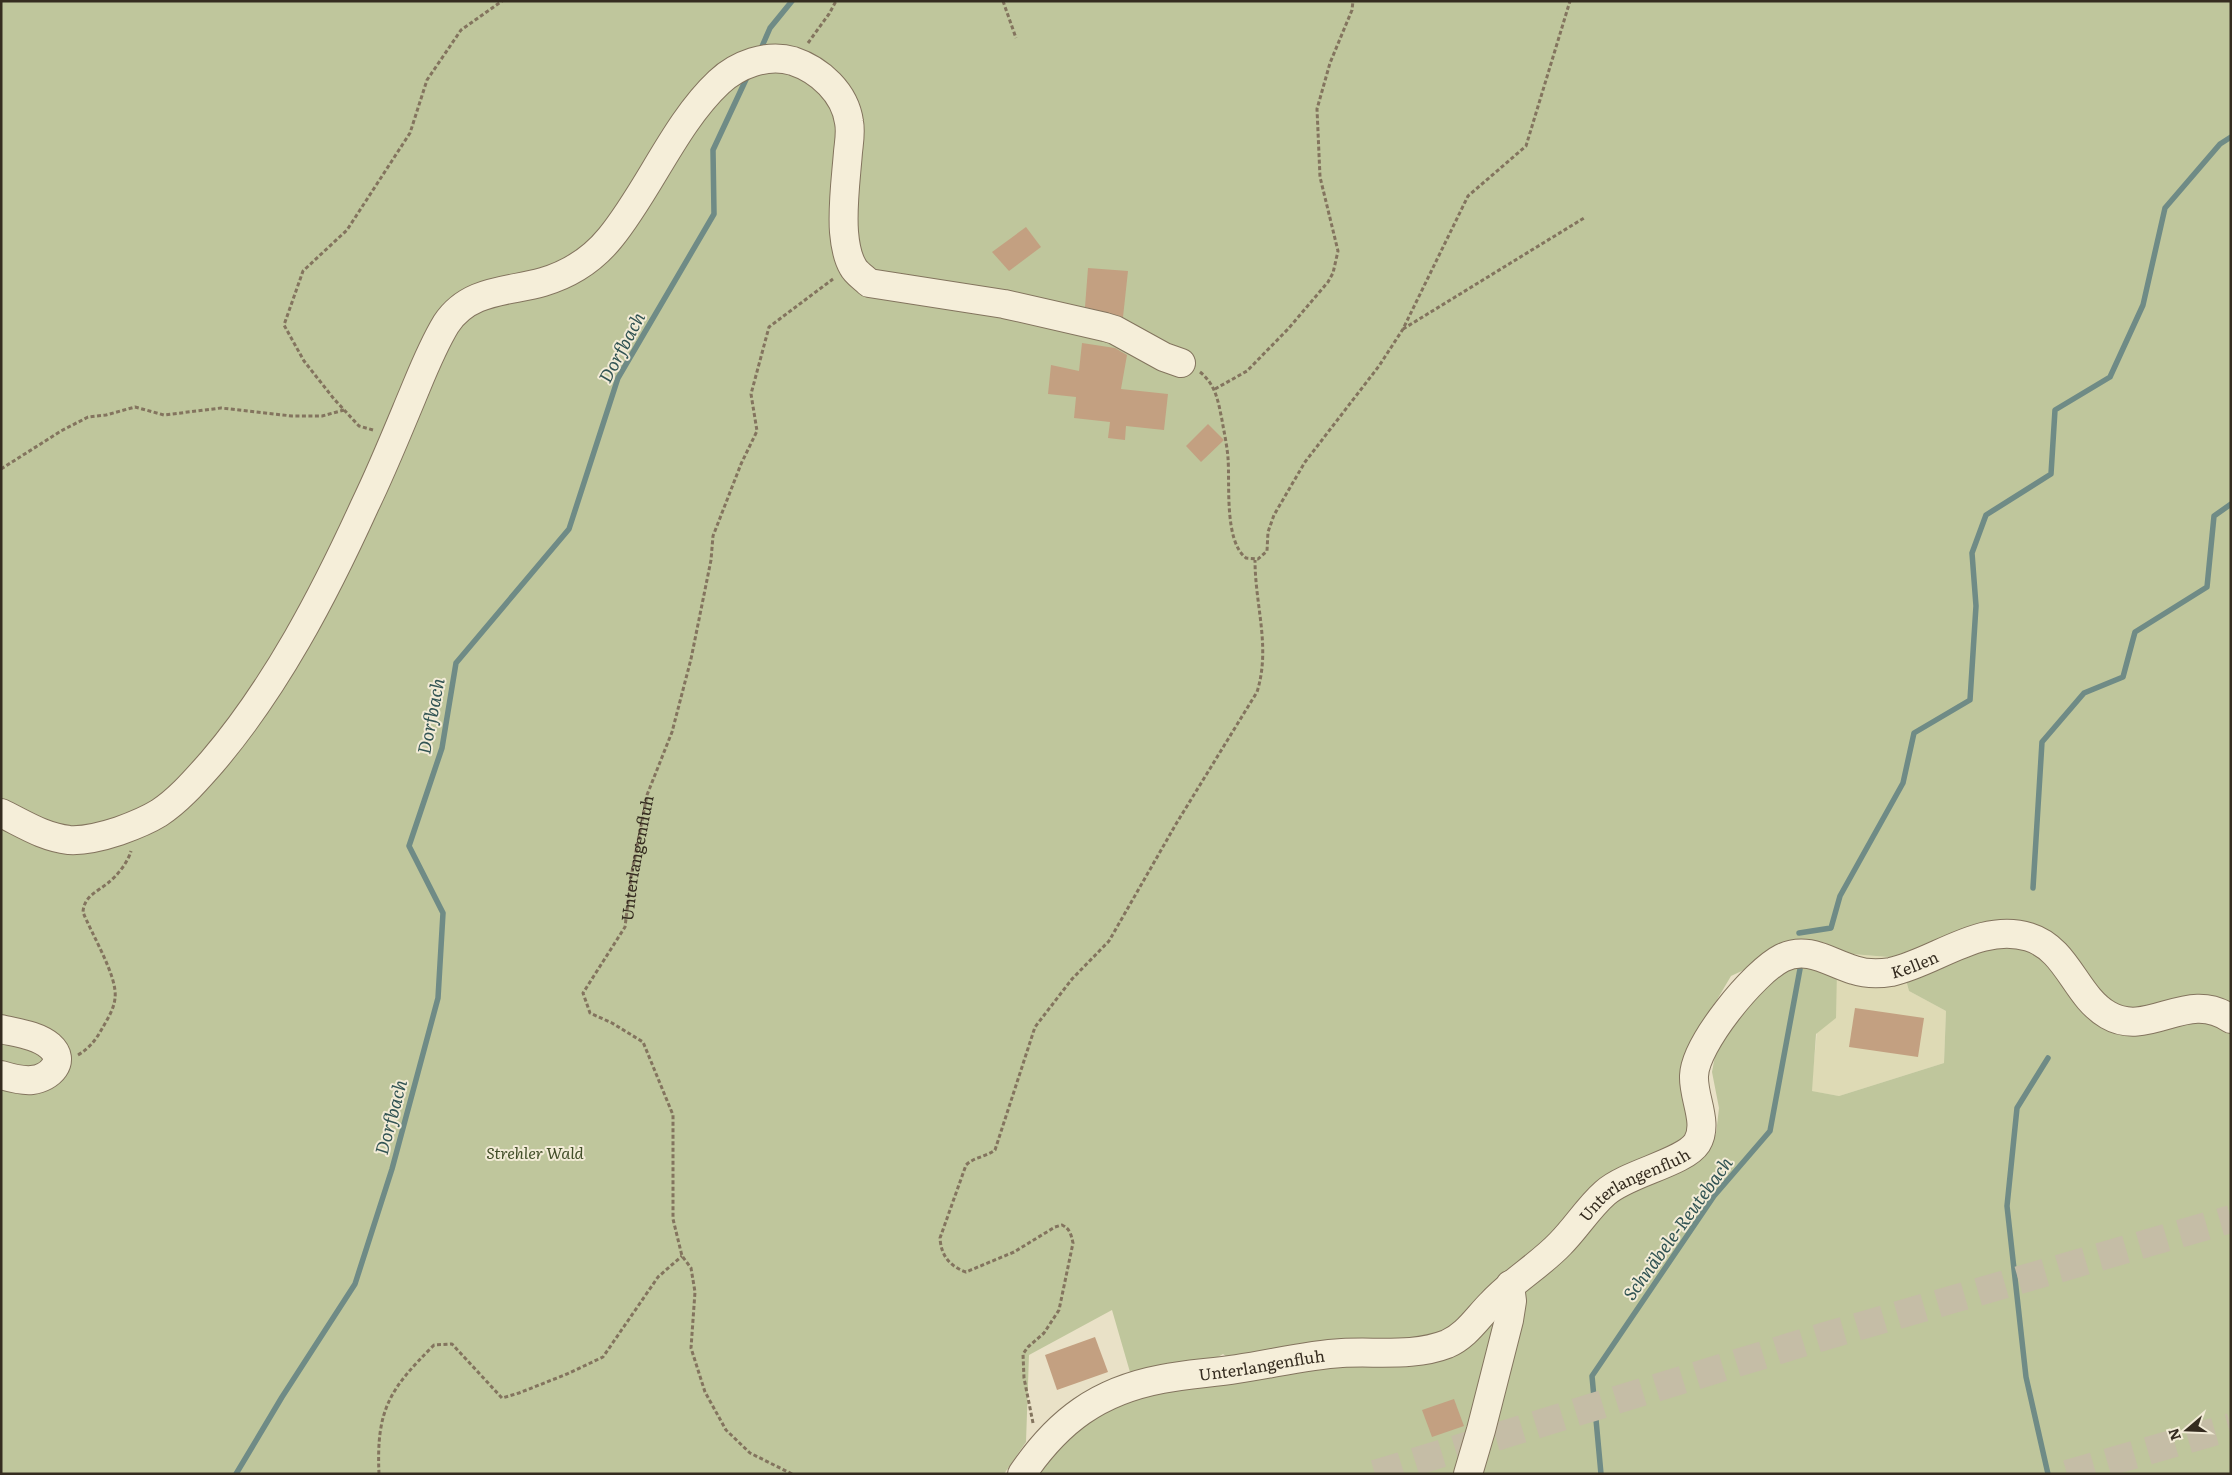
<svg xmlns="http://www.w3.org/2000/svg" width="2232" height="1475" font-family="Literata,serif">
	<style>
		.farmland { fill: #dedab5 }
		.green { fill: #bfc69c }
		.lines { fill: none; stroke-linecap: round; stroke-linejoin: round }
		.stream { stroke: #6f8b86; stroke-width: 5.5 }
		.building { fill: #c3a081 }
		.highway-tunnel { stroke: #c5bda6; stroke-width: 28; stroke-dasharray: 28 14; stroke-linecap: butt }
		.minor-casing { stroke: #83745e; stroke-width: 30 }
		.path { stroke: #83745e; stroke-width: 3; stroke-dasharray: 4 2.5; stroke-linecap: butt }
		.minor { stroke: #f5eed9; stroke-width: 28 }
		.labels { text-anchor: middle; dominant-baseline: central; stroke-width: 4; stroke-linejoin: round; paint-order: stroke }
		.street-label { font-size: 16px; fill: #352c20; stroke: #f2ebd6 }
		.park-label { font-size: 16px; font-style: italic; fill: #434f29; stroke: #f2ebd6 }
		.water-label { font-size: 18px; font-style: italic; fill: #315353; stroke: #f2ebd6 }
	</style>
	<rect width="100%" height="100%" fill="#e9e1c7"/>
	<!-- farmland -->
	<polygon class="farmland" points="1826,943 1840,953 1900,958 1909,991 1946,1011 1944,1063 1839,1096 1811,1091"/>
	<!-- green -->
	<path class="green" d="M1,1H2231V1474H1032L1065,1435L1099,1415L1145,1395L1192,1383L1333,1360L1413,1359L1455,1351L1490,1313H1497C1497,1350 1486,1385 1478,1420L1489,1442L1525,1280L1598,1220L1599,1203L1706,1147L1716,1134L1719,1108L1712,1072L1724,1007L1742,987L1768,970L1787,962L1812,959L1837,969L1836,1018L1816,1034L1812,1091L1839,1096L1944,1063L1946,1011L1909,991L1900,958L1840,953L1826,943L1813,941L1782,952L1731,976L1705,1020L1706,1053L1704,1107L1697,1129L1586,1202L1562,1237L1493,1286L1465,1320L1442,1337L1233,1361L1223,1354L1199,1368L1132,1379L1112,1310L1029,1355L1026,1442L1004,1474H1Z"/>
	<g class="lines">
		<!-- stream -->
		<g class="stream">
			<polyline points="760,51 770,28 792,1"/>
			<polyline points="2033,888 2042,742 2084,693 2123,677 2135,632 2207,587 2214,516 2231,504"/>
			<polyline points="1799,933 1831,928 1840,896 1903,783 1914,733 1970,700 1976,606 1972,553 1986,515 2051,474 2055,410 2110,377 2143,305 2165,208 2220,144 2231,137"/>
			<polyline points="2048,1058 2017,1108 2007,1206 2026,1377 2048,1474"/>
			<polyline points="236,1474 282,1397 355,1284 392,1169 438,998 443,913 409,846 442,748 456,663 569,529 618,378 714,214 713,150 749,73"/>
			<polyline points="1601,1474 1592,1376 1714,1196 1770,1131 1800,969"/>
		</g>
	</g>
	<!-- building -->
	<g class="building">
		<polygon points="1026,227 1041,247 1009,271 992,252"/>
		<polygon points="1088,268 1128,271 1123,317 1085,307"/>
		<polygon points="1082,343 1115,348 1127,355 1121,389 1168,394 1164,430 1126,426 1125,440 1108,438 1110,422 1074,418 1076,397 1048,394 1051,365 1079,371"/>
		<polygon points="1208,424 1224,440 1201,462 1186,446"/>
		<polygon points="1855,1008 1924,1018 1918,1057 1849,1047"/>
		<polygon points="1095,1337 1108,1372 1057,1390 1045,1355"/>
		<polygon points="1454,1399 1464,1426 1432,1437 1422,1410"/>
	</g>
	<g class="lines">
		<!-- highway-tunnel -->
		<g class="highway-tunnel">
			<polyline points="1375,1474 1822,1337 2231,1219"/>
			<polyline points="2067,1474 2231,1427"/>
		</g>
		<!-- minor casing -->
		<g class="minor-casing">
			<g id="minor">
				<path d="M1,813C24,824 43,837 69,840C85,841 104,836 119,831C133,826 146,821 159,813C179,800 196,780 212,762C276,687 324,595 365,505C382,470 397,433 412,397C422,373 432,347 446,324C469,289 508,292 543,282C570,274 592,260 610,238C648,192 675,123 719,82C737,65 767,53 793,61C820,70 845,93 849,122C851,132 849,142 848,152C846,178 842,206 844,232C845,244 847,257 853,267C856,273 864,278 869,283L1004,304L1105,327L1115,330L1164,357L1181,363"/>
				<path d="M1,1029C17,1033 37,1035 50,1046C67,1061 50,1078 32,1080C22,1081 11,1078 1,1075"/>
				<path id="s2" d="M1022,1474C1058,1421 1098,1391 1162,1379C1186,1374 1212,1373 1237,1369C1272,1364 1306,1355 1342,1353C1376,1351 1414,1357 1447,1344C1466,1336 1477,1318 1491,1304C1512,1281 1539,1266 1560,1244C1576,1228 1588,1208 1605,1193C1627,1173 1684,1163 1697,1143C1709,1123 1693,1098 1694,1076C1695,1044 1754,972 1782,958C1808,945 1830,963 1854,970C1866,974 1879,974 1891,972C1936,962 1981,922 2029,937C2068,949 2075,996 2108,1015C2149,1039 2187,988 2231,1019"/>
				<polyline points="1468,1474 1481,1430 1509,1320 1512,1301 1510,1285"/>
			</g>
		</g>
		<!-- path -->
		<g class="path">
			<polyline points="1003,1 1016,38"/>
			<polyline points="808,43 829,14 836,1"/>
			<polyline points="1403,329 1584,218"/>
			<path d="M1200,372C1216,385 1218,401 1222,420C1224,432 1227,445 1228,458C1230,484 1224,541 1246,558L1258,559L1267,551L1268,532L1274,515L1305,462L1379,366L1403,329L1468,196L1526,146L1570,1"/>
			<polyline points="1215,389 1247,371 1288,329 1328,282 1333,273 1338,251 1320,177 1317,109 1330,63 1352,10 1353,1"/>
			<polyline points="373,430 359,426 334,399 304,361 284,325 303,271 347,230 410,133 427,80 461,30 502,1"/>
			<polyline points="1,469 61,431 88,417 106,415 135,407 164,415 221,408 292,416 322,416 344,410"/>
			<path d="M78,1055C90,1048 97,1038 103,1027C108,1018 114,1009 115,998C118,977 91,933 83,912C84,896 97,892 108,883C117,876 128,862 131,851"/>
			<path d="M1033,1423L1024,1378L1023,1354L1028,1347L1044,1333L1059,1310L1073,1243C1071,1234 1070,1229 1062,1225L1055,1227L1014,1252L966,1272C949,1266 941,1255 940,1238L966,1165C974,1157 986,1157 995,1150L1035,1027L1072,979L1109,941L1176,824L1257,692C1271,647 1255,606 1255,560"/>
			<path d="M379,1474C376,1409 390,1389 434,1345L452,1344L502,1398L519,1393L567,1374L603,1357L658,1277L682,1256"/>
			<path id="s1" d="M792,1474L750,1453L726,1430L705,1392L691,1348L695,1292L691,1268L682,1256L673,1219V1115L643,1042L612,1023L590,1013L583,993L625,927L631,877L647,795L672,732L691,659L711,560L713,536L741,464L757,431L751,394L769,327L833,279"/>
		</g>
		<!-- minor -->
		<use href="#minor" class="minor"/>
	</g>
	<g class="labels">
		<!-- street labels -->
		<g class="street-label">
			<text stroke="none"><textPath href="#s1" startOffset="716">Unterlangenfluh</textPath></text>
			<text stroke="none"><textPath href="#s2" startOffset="1144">Kellen</textPath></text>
			<text stroke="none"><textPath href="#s2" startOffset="711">Unterlangenfluh</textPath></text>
			<text stroke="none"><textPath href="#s2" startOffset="275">Unterlangenfluh</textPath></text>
		</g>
		<!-- park labels -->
		<g class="park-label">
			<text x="535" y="1152">Strehler Wald</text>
		</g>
		<!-- water labels -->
		<g class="water-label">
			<text transform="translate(621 347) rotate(-62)">Dorfbach</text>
			<text transform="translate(430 716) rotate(-79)">Dorfbach</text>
			<text transform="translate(390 1117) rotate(-75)">Dorfbach</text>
			<text transform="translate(1677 1228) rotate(-54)">Schnäbele-Reutebach</text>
		</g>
	</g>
	<!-- border -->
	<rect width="2232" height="1475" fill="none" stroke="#352c20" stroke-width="5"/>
	<!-- north arrow -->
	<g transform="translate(2187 1430) rotate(251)" stroke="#f2ebd6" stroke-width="4" paint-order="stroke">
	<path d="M0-4L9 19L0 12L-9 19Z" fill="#352c20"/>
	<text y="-8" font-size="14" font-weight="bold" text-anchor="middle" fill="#352c20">N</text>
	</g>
</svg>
